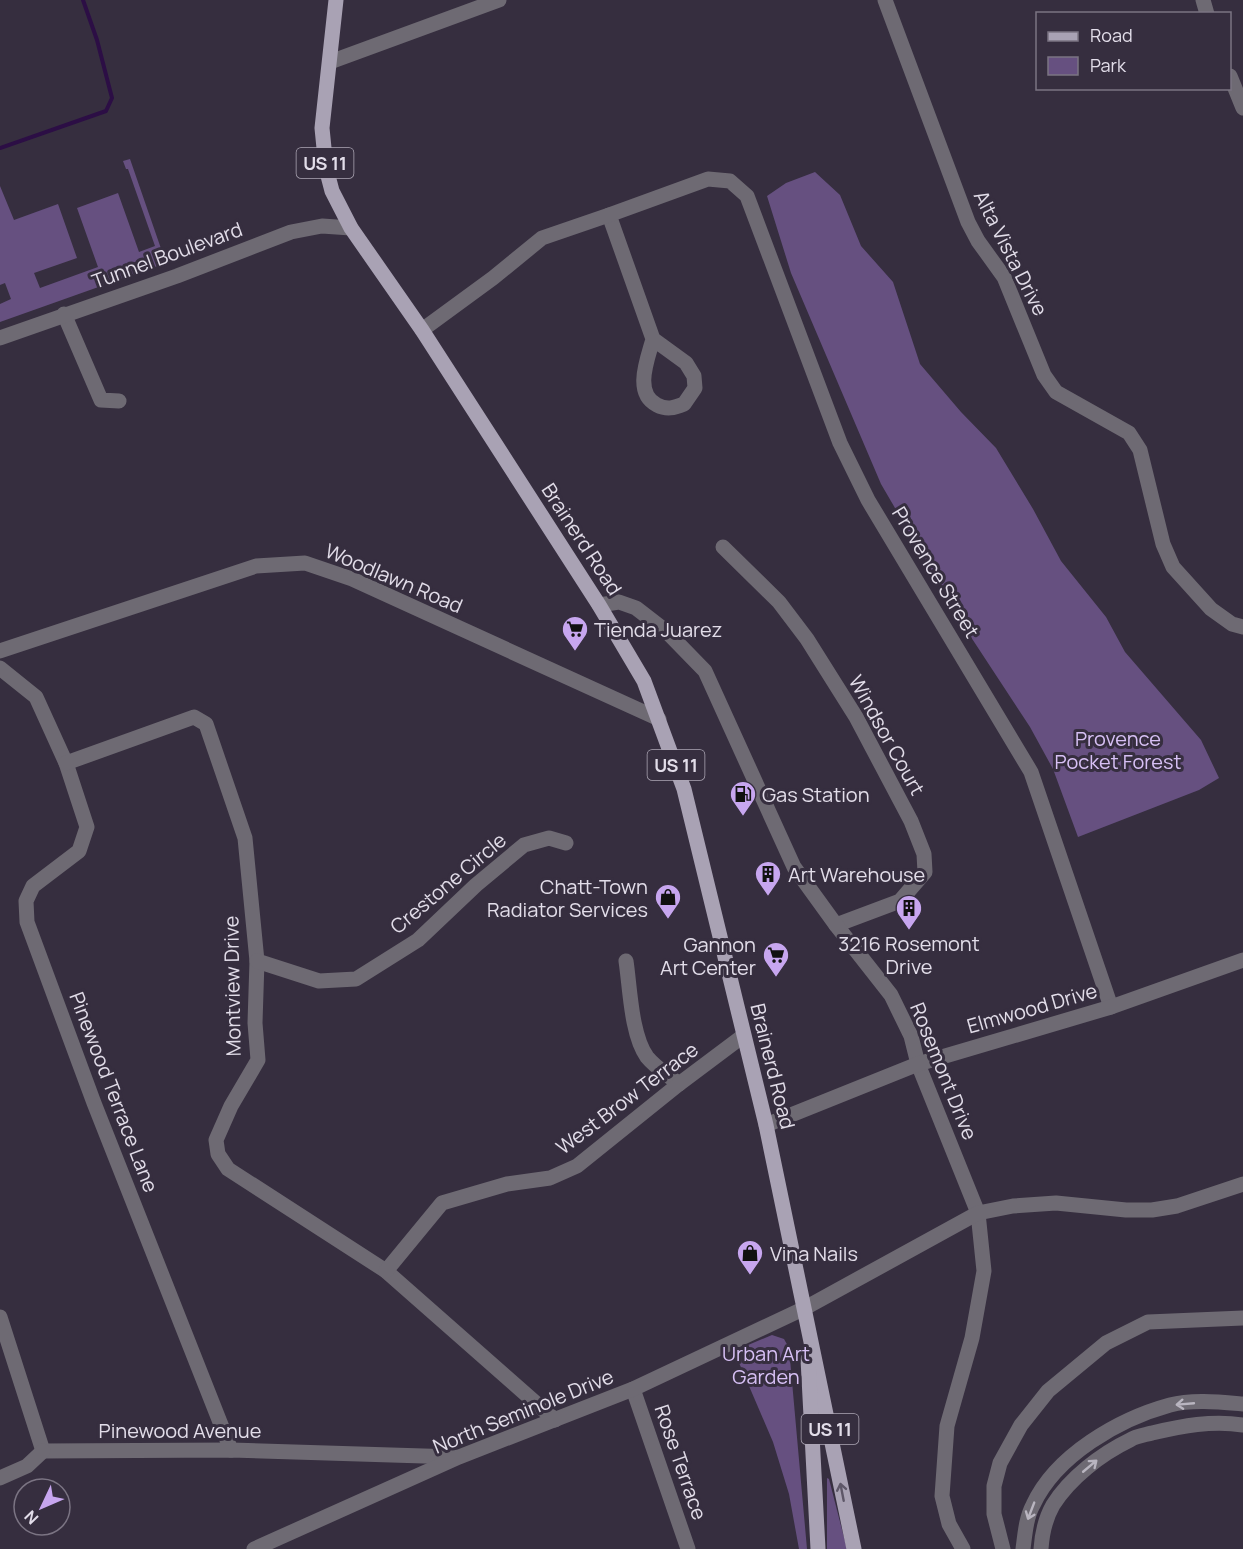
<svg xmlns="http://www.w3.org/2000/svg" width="1243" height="1549" font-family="Manrope,sans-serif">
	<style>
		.green { fill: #665080 }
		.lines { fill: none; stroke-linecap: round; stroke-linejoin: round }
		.stream { stroke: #2c0e45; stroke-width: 4 }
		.minor { stroke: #6e6a73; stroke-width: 15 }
		.major { stroke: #a9a2b4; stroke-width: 15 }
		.oneway { stroke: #b9b5c0 }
		.oneway2 { stroke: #5e5768 }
		.labels { text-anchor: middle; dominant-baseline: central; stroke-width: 6; stroke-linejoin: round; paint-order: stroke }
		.shield { fill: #362e3f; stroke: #aea8b6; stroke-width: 1.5 }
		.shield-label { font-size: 18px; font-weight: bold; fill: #e2dde9 }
		.street-label { font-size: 20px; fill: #e2dde9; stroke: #362e3f }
		.poi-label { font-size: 20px; fill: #e2dde9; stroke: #362e3f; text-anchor: start }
		.park-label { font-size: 20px; fill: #d7c0f5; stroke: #362e3f }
	</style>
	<rect width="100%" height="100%" fill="#362e3f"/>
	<!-- green -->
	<g class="green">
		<polygon points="130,159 166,263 0,322 0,304 11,299 5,283 0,285 0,186 14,220 58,204 77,258 34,273 40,288 98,267 77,208 118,193 139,252 155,246 128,169 126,169 123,161"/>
		<polygon points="815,172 840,195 861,246 893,282 920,364 961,412 996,448 1033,509 1061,561 1106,617 1125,652 1201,740 1219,778 1199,790 1078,837 1053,769 1030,727 965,628 881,484 791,273 767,196 786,183"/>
		<polygon points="772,1335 784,1339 789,1348 807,1549 799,1549 789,1494 773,1442 734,1351"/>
		<polygon points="827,1478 829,1479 847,1549 827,1549"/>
	</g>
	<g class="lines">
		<!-- stream -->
		<polyline class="stream" points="0,148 106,111 112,98 97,40 83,0"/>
		<!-- minor -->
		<g class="minor">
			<polyline points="885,0 968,222 978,241 1004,277 1044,375 1056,392 1129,433 1140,450 1163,544 1173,567 1211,609 1232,624 1243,627"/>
			<polyline points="1203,0 1207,14"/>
			<polyline points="330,62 499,0"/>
			<polyline points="1230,76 1243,108"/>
			<path d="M609,215L653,339L686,363L694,376L695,388L684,404C674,408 667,410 657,405C633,393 648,358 653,339"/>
			<polyline points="64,314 101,400 119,401"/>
			<polyline points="422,330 493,278 542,238 609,215 708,179 730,181 747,196 840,443 868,500 1031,772 1111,1007"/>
			<polyline points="0,338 177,276 291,232 322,226 351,228"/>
			<polyline points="723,547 779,602 807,639 856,717 911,821 924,854 925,872 900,901 836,925"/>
			<polyline points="599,605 619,602 636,608 667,632 705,671 794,867 836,925 891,995 911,1036 918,1064 978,1213 984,1271 972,1338 947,1426 942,1496 949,1524 963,1549"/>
			<polyline points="0,651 256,566 305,563 352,579 659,719"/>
			<polyline points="0,668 36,697 66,763 87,827 79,851 33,886 26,901 27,922 94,1103 231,1450"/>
			<polyline points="66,763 194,717 206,724 245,838 257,961 255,1023 258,1060 231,1106 216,1140 218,1154 228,1169 386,1271 555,1420"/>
			<polyline points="257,961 319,981 356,979 418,940 476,885 524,845 549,838 566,843"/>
			<path d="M626,961C630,987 631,1035 647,1057C656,1068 668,1075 679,1084"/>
			<polyline points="766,1125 918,1064 1111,1007 1243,960"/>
			<polyline points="386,1271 442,1203 507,1184 550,1178 577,1166 679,1084 743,1036"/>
			<polyline points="0,1317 43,1451 231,1450 456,1457"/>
			<polyline points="633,1389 688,1549"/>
			<polyline points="0,1478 27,1466 43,1451"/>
			<polyline points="254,1549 459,1457 633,1389 805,1308 978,1213 1013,1206 1056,1203 1126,1210 1152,1210 1177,1206 1243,1184"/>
			<polyline points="1003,1549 994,1514 994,1486 1000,1463 1021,1425 1048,1391 1106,1343 1148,1322 1243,1318"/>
			<path d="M1023,1549C1025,1534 1026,1518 1033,1505C1056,1455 1119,1419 1170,1405C1192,1399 1220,1402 1243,1404"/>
			<path d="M1041,1549C1042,1534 1045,1519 1053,1505C1070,1478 1101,1454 1130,1440C1136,1436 1145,1435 1152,1433C1182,1426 1212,1420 1243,1425"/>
		</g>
		<!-- major -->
		<g class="major">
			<polyline points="336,0 322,128 326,168 332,191 351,228 422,330 599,605 644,681 684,789 766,1125 854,1549"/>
			<polyline points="808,1359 818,1549"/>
		</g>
	</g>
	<!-- one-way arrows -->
	<defs><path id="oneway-shaft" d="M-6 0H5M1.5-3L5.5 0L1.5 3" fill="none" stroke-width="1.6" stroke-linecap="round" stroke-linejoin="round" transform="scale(1.5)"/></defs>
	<g class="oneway">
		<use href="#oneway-shaft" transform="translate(1185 1404) rotate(175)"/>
		<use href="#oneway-shaft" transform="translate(1090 1466) rotate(-40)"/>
		<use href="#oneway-shaft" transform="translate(1031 1511) rotate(111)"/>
	</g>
	<use class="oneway2" href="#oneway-shaft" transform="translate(842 1492) rotate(-101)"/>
	<!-- icons -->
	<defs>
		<g id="supermarket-pin" transform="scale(1.35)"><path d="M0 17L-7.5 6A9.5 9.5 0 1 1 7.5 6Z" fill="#c7a6ef" stroke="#362e3f"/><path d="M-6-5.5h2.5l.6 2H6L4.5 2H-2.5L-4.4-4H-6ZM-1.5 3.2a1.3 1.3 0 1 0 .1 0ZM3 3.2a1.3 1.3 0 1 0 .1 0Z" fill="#111"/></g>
		<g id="fuel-pin" transform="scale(1.35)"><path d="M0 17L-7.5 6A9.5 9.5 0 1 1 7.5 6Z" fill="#c7a6ef" stroke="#362e3f"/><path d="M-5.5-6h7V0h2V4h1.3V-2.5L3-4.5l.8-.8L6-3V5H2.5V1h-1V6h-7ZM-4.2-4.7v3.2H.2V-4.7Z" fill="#111"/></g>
		<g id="building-pin" transform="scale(1.35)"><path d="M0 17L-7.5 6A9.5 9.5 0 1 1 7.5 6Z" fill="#c7a6ef" stroke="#362e3f"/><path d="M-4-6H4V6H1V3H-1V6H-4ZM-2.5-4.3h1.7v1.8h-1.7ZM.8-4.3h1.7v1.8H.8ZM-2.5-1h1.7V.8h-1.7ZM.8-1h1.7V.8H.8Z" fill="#111"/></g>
		<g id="shop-pin" transform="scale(1.35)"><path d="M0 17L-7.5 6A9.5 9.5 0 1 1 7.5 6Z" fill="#c7a6ef" stroke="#362e3f"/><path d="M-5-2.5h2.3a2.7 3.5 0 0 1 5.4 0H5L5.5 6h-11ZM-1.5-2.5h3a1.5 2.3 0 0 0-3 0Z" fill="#111"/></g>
	</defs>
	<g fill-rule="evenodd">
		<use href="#supermarket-pin" x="575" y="629"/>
		<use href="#fuel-pin" x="743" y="794"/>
		<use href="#building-pin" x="768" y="874"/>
		<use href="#shop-pin" x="668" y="897"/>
		<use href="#building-pin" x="909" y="908"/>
		<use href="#supermarket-pin" x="776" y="955"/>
		<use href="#shop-pin" x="750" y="1253"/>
	</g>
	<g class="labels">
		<!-- shield labels -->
		<g class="shield">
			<rect x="296.5" y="148" width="57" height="30" rx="4.5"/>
			<rect x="647.5" y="750" width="57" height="30" rx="4.5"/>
			<rect x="801.5" y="1414" width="57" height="30" rx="4.5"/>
		</g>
		<g class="shield-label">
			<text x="325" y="163">US 11</text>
			<text x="676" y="765">US 11</text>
			<text x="830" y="1429">US 11</text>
		</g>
		<!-- street labels -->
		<g class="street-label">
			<text transform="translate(1011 253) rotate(63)">Alta Vista Drive</text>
			<text transform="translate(167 255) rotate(-20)">Tunnel Boulevard</text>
			<text transform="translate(582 539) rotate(57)">Brainerd Road</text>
			<text transform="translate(936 572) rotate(59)">Provence Street</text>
			<text transform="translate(394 578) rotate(23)">Woodlawn Road</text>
			<text transform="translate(887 735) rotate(61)">Windsor Court</text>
			<text transform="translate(448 883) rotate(-40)">Crestone Circle</text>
			<text transform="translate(232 986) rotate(-91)">Montview Drive</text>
			<text transform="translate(1032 1008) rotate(-16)">Elmwood Drive</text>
			<text transform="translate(773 1066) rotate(76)">Brainerd Road</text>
			<text transform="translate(944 1071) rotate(68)">Rosemont Drive</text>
			<text transform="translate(114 1092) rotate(69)">Pinewood Terrace Lane</text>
			<text transform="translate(627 1098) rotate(-37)">West Brow Terrace</text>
			<text transform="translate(523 1411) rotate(-22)">North Seminole Drive</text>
			<text x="180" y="1430">Pinewood Avenue</text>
			<text transform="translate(681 1462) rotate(71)">Rose Terrace</text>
		</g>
		<!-- poi labels -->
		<g class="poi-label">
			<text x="594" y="629">Tienda Juarez</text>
			<text x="762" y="794">Gas Station</text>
			<text x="788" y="874">Art Warehouse</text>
			<text x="648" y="886" text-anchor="end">Chatt-Town<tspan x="648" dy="23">Radiator Services</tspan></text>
			<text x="909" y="943" text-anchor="middle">3216 Rosemont<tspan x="909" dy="23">Drive</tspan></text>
			<text x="756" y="944" text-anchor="end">Gannon<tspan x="756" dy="23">Art Center</tspan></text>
			<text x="770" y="1253">Vina Nails</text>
		</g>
		<!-- park labels -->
		<g class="park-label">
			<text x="1118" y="738">Provence<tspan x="1118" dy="23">Pocket Forest</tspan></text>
			<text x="766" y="1353">Urban Art<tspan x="766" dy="23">Garden</tspan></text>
		</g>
	</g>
	<!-- legend -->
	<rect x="1036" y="12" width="195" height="78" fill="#362e3f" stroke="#7b7483" stroke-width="1.5"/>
	<rect x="1048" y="32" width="30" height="9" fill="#a9a2b4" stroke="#7b7483" stroke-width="1.5"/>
	<text x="1090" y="42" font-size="18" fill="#e2dde9">Road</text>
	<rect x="1048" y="57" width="30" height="18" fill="#665080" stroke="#7b7483" stroke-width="1.5"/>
	<text x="1090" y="72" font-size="18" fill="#e2dde9">Park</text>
	<!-- north arrow -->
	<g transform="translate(42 1507) rotate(226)"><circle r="28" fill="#362e3f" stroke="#7b7483" stroke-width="1.5"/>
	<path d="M0-4.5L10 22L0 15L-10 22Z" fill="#c7a6ef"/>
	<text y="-9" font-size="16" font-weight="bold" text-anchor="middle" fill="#e2dde9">N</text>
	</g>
</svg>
